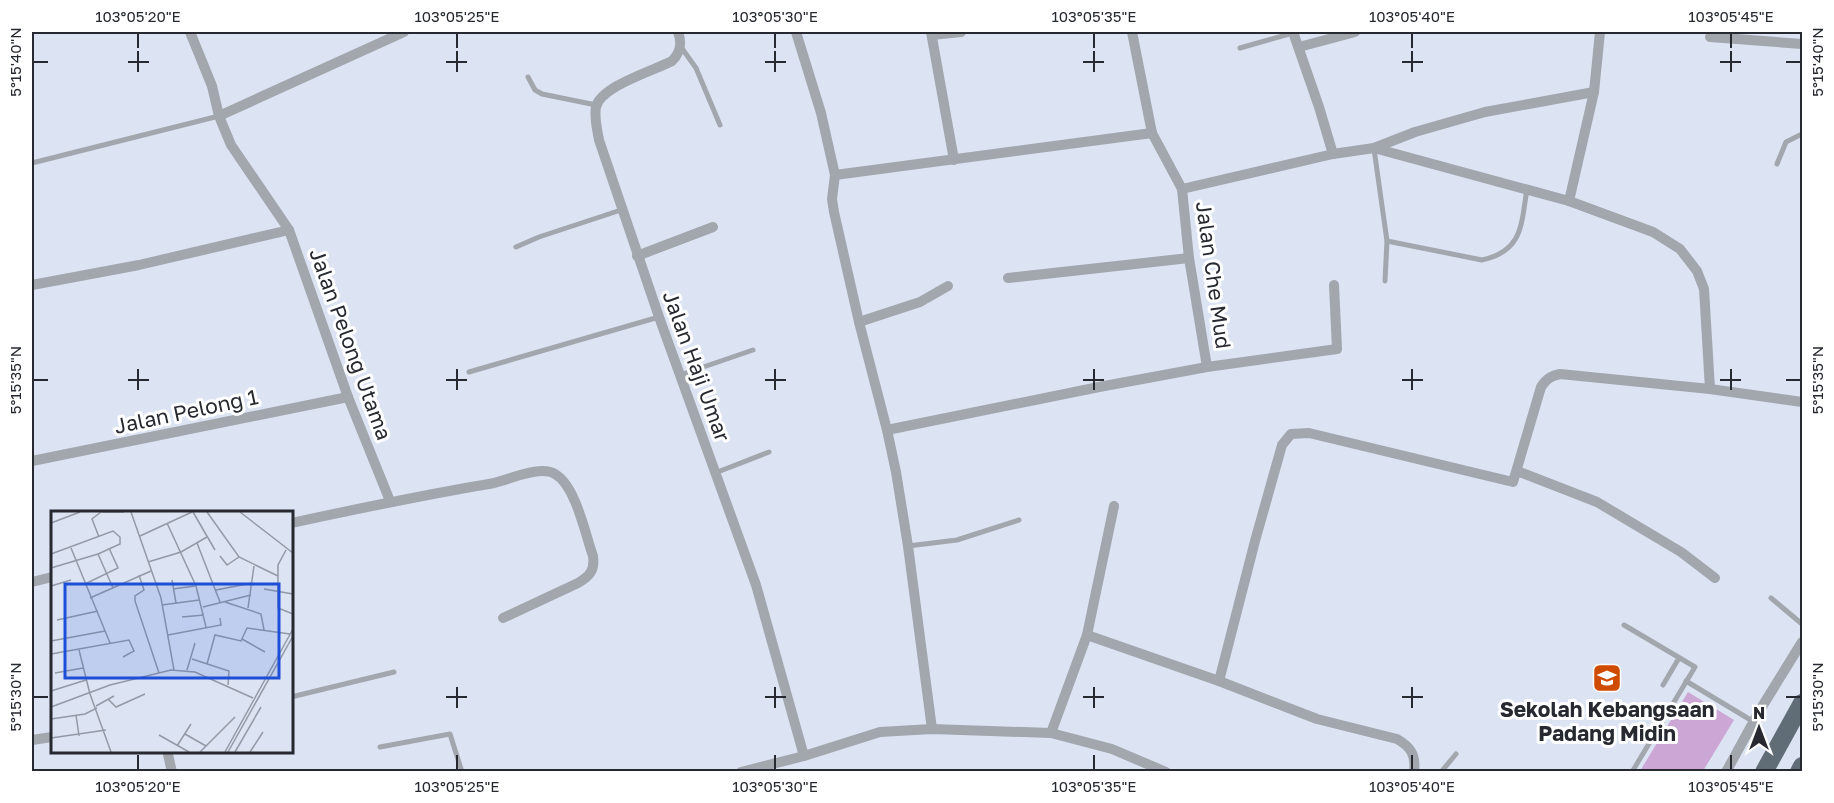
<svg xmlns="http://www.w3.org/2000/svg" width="1834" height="803" font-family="'Golos Text',sans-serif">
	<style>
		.park { fill: #cca6d4 }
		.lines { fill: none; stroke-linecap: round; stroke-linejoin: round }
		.service { stroke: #a1a7ac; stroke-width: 5 }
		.minor { stroke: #a1a7ac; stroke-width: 10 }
		.trunk { stroke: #606c76; stroke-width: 18 }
		.ticks { fill: none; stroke: #26292f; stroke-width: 2 }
		.labels { text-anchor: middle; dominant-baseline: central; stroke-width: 6; stroke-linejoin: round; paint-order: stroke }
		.street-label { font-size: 21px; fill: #26292f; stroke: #fff }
		.poi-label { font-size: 21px; font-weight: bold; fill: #26292f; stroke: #fff }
		.inset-road { fill: none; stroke: #9399a5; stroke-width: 1.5 }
		.view { fill: #1d4ed8; fill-opacity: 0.15; stroke: #1d4ed8; stroke-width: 3 }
		.inset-edge { fill: none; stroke: #26292f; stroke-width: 3 }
		.neatline { fill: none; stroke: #26292f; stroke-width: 2 }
		.ticks-label { font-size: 15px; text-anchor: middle; fill: #26292f }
	</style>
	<rect width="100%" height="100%" fill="#dce3f3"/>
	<!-- park -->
	<polygon class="park" points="1688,692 1734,720 1703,771 1640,771"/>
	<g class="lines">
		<!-- service -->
		<g class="service">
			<polyline points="681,47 696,68 720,125"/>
			<polyline points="1240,48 1293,33"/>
			<polyline points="528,77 535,90 542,94 596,105"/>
			<polyline points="1374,149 1387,241 1385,281"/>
			<polyline points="32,163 219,116"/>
			<polyline points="1777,164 1786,142 1802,134"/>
			<path d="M1387,241L1482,260C1523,251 1521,225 1527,189"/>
			<polyline points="516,247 539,237 621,210"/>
			<polyline points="469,372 659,317"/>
			<polyline points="680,375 753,350"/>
			<polyline points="715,473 769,452"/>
			<polyline points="908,546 957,540 1019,520"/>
			<polyline points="1771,598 1802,624"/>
			<polyline points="1624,625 1695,667 1632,772"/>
			<polyline points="1686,681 1754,722"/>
			<polyline points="1663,685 1679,658"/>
			<polyline points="291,697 394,672"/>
			<polyline points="380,747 450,734 462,772"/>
			<polyline points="1441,772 1456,754"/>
		</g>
		<!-- minor -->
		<g class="minor">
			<polyline points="190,32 212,86 219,116 231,145 289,230 348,397 390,501"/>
			<path d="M678,32C682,43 681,52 672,61C653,71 601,86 596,107C594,117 597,129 599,140L659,317L756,585L804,756"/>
			<polyline points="796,32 821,113 835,175 832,199 834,212 859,322 887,430 896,472 908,546 932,729"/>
			<polyline points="931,32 954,160"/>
			<polyline points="1132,32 1152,133 1182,189 1189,258 1207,367"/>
			<polyline points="1293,32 1319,107 1333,154"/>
			<polyline points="932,35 961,32"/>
			<polyline points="1710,37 1802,44"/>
			<polyline points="1299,47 1355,32"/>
			<polyline points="219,116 404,32"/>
			<polyline points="1374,148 1569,201 1653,232 1680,249 1697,271 1704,289 1710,389"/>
			<polyline points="835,175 1152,133"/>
			<polyline points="1182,189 1333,154 1374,148 1415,132 1485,112 1594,92"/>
			<polyline points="1569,201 1594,92 1600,32"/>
			<polyline points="637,256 713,227"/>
			<polyline points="1008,278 1189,258"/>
			<polyline points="32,285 139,265 289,230"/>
			<polyline points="859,322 920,302 948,286"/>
			<polyline points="887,430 1099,387 1207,367 1337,349 1334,285"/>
			<polyline points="32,461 348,397"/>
			<polyline points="1517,471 1597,502 1681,552 1715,578"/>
			<path d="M291,523C357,509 422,495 489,484C506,481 525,471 542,471C546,471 552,472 555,474C576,486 585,534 593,556C595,570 590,576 578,583L503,618"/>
			<polyline points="32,582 52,577"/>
			<path d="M1087,635L1219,681L1317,719L1397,739C1411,747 1416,755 1414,772"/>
			<path d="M1219,681L1255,541L1282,445L1291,434L1309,433L1513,482L1541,387C1546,379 1551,376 1560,374L1710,389L1802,402"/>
			<polyline points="1051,733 1087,635 1114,506"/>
			<polyline points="32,740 52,737"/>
			<polyline points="167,750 172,772"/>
			<polyline points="741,772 804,756 880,732 932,729 1051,733 1112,749 1166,772"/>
			<polyline points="1726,772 1760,710 1802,642"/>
		</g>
		<!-- trunk -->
		<g class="trunk">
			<polyline points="1764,772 1802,703"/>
			<polyline points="1799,772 1802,766"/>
		</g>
	</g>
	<!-- ticks -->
	<path class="ticks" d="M138,33V48M457,33V48M775,33V48M1094,33V48M1412,33V48M1731,33V48M138,51V72M457,51V72M775,51V72M1094,51V72M1412,51V72M1731,51V72M33,62H48M128,62H149M446,62H467M765,62H786M1083,62H1104M1402,62H1423M1720,62H1741M1786,62H1801M138,369V390M457,369V390M775,369V390M1094,369V390M1412,369V390M1731,369V390M33,380H48M128,380H149M446,380H467M765,380H786M1083,380H1104M1402,380H1423M1720,380H1741M1786,380H1801M457,687V708M775,687V708M1094,687V708M1412,687V708M33,697H48M446,697H467M765,697H786M1083,697H1104M1402,697H1423M1786,697H1801M138,755V770M457,755V770M775,755V770M1094,755V770M1412,755V770M1731,755V770"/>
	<!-- icons -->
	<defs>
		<g id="school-square" transform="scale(1.5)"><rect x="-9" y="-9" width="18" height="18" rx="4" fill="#cf4b00" stroke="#fff"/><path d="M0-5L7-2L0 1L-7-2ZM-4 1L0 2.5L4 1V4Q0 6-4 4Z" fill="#fff"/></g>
	</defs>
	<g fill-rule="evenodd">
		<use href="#school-square" x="1607" y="678"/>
	</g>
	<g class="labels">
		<!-- street labels -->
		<g class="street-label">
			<text transform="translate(1214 275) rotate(82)">Jalan Che Mud</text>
			<text transform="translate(351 344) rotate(70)">Jalan Pelong Utama</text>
			<text transform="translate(697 366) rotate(70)">Jalan Haji Umar</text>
			<text transform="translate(186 411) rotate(-12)">Jalan Pelong 1</text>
		</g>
		<!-- poi labels -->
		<g class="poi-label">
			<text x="1607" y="709">Sekolah Kebangsaan<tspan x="1607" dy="24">Padang Midin</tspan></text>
		</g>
	</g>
	<!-- overview -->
	<g transform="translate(51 511)">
		<rect width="242" height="242" fill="#dce3f3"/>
		<path class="inset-road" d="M51,1H73M80,1L110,87L123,159M142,1L164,39M156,1L188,46L227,65M189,1L242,42M0,12L29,1M116,12L145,75L155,116M89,25L141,1M48,26L41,8L50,1M146,32L169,91M20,37L59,132M235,39L227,54V97L242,103M0,43L62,20L69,26V33L47,43L0,57M47,43L62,77M169,45L176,54L188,46M97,51L130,41L156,26M88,64L93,79L84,85V90L108,162M121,69L125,92M34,73L67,57L58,37M0,75L20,69M122,78L144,75M213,78L242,83M165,79L201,72M39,87L100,60M174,91L210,103L213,119M111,94L148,89M152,96L200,84M197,97L203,55M131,106L153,104M6,109L47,100M117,124L170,114L169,107M191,128L214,141M0,130L54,120M28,139L39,183L60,241M0,143L78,129L83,140L72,146M141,148L178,160L177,174M156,153L164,124L190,130L196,117L239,123M136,159L144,132M4,162L32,157M0,180L35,169M57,188L65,196L94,183M45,195L63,185M0,196L59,174L120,159L144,161L202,187M25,204L28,225M0,208L34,203L46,197M134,223L155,235M108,224L138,241M0,227L55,219M126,235L140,213M149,241L184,206M174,241L242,118M177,241L242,125M184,241L210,196M199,241L212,221"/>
		<path class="view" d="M14,73H228V167H14Z"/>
		<rect width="242" height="242" class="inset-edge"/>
	</g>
	<!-- border -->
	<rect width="1834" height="803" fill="none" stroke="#ffffff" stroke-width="66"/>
	<!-- north arrow -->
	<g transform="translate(1759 728)" stroke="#ffffff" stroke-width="4.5" paint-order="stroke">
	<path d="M0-4.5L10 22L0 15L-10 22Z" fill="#26292f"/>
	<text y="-9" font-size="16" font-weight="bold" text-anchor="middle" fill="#26292f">N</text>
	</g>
	<rect x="33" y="33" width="1768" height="737" class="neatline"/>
	<g class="ticks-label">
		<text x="138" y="22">103°05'20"E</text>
		<text x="457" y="22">103°05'25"E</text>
		<text x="775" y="22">103°05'30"E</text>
		<text x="1094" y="22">103°05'35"E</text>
		<text x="1412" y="22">103°05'40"E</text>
		<text x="1731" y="22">103°05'45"E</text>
		<text transform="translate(16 62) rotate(-90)" y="5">5°15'40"N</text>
		<text transform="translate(1818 62) rotate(-90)" y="5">5°15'40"N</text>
		<text transform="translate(16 380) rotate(-90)" y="5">5°15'35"N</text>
		<text transform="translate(1818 380) rotate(-90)" y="5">5°15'35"N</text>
		<text transform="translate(16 697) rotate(-90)" y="5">5°15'30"N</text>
		<text transform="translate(1818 697) rotate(-90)" y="5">5°15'30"N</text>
		<text x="138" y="792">103°05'20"E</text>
		<text x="457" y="792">103°05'25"E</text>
		<text x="775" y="792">103°05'30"E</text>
		<text x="1094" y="792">103°05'35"E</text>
		<text x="1412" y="792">103°05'40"E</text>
		<text x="1731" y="792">103°05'45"E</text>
	</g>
</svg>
